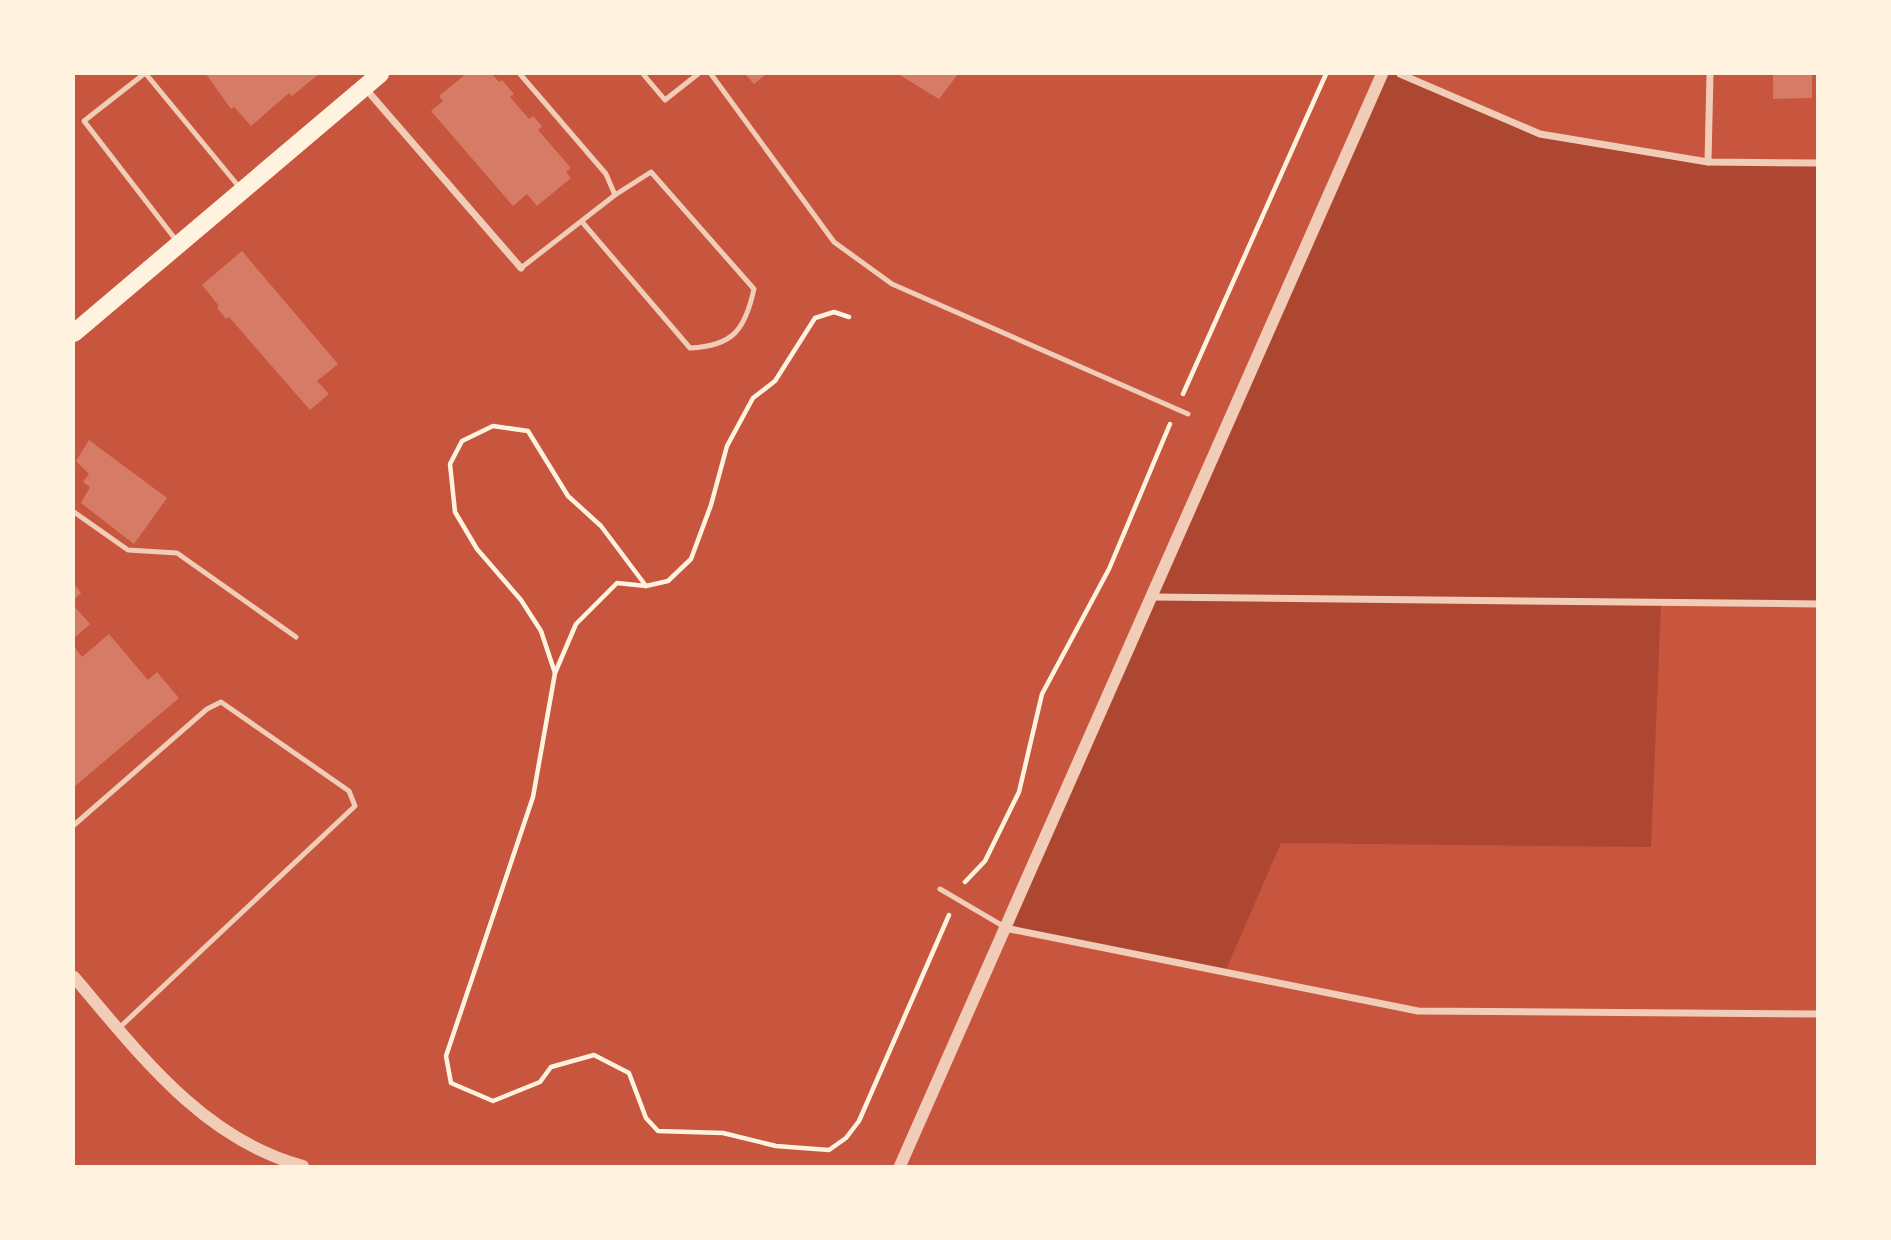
<svg xmlns="http://www.w3.org/2000/svg" width="1891" height="1240" font-family="'Roboto Condensed',sans-serif">
	<style>
		.green { fill: #ae4732 }
		.building { fill: #d67c66 }
		.lines { fill: none; stroke-linecap: round; stroke-linejoin: round }
		.path { stroke: #fff3e0; stroke-width: 4.5 }
		.service { stroke: #f1ccb7; stroke-width: 5 }
		.minor { stroke: #f1ccb7; stroke-width: 7 }
		.tertiary { stroke: #f1ccb7; stroke-width: 12 }
		.primary { stroke: #fff3e0; stroke-width: 18 }
	</style>
	<rect width="100%" height="100%" fill="#c8553d"/>
	<!-- green -->
	<polygon class="green" points="1382,74 1400,74 1540,134 1708,162 1817,163 1817,604 1661,603 1651,847 1281,843 1225,972 1005,928"/>
	<!-- building -->
	<g class="building">
		<polygon points="206,74 319,74 292,96 289,93 251,126 234,107 231,109"/>
		<polygon points="466,74 492,74 499,82 502,80 514,94 510,97 529,119 533,116 542,126 538,130 571,168 566,172 571,178 537,206 527,194 513,206 431,111 443,101 439,96"/>
		<polygon points="745,74 766,74 754,84"/>
		<polygon points="898,74 958,74 939,99"/>
		<polygon points="1773,74 1812,74 1812,98 1773,99"/>
		<polygon points="242,251 338,364 317,381 329,394 310,410 229,317 226,319 217,308 219,306 202,285"/>
		<polygon points="89,440 167,498 134,544 81,503 90,487 83,482 89,474 76,461"/>
		<polygon points="74,584 81,593 74,600"/>
		<polygon points="74,606 90,624 74,638"/>
		<polygon points="109,634 148,680 157,672 179,698 74,787 74,646 82,657"/>
	</g>
	<g class="lines">
		<!-- path -->
		<g class="path">
			<polyline points="849,317 834,312 815,318 775,381 753,398 727,446 711,505 691,559 668,581 646,586 617,583 576,624 555,673 533,797 446,1056 451,1083 493,1101 540,1082 551,1067 594,1055 629,1073 646,1118 658,1131 723,1133 776,1146 829,1150 846,1138 859,1121 949,915"/>
			<polyline points="1183,394 1326,74"/>
			<polyline points="555,673 541,631 521,600 477,549 455,512 450,464 462,441 493,426 528,431 568,496 601,526 646,586"/>
			<polyline points="965,882 985,861 1019,792 1042,694 1109,569 1170,424"/>
		</g>
		<!-- service -->
		<g class="service">
			<polyline points="144,74 84,121 176,240"/>
			<polyline points="146,74 240,188"/>
			<polyline points="520,74 606,174 615,195"/>
			<polyline points="643,74 665,100 698,74"/>
			<polyline points="711,74 834,242 892,284 1188,414"/>
			<path d="M521,268L615,195L651,172L754,289C745,330 733,346 690,348L583,223"/>
			<polyline points="74,512 128,550 177,553 296,637"/>
			<polyline points="74,825 207,709 221,702 349,791 355,806 118,1029"/>
			<polyline points="940,889 1003,926"/>
		</g>
		<!-- minor -->
		<g class="minor">
			<polyline points="1400,74 1540,134 1708,162 1818,163"/>
			<polyline points="365,88 521,268"/>
			<polyline points="1708,162 1710,74"/>
			<polyline points="1153,597 1818,604"/>
			<polyline points="1005,928 1418,1011 1818,1014"/>
		</g>
		<!-- tertiary -->
		<g class="tertiary">
			<path d="M74,977C138,1052 202,1139 303,1166"/>
			<polyline points="900,1166 1382,74"/>
		</g>
		<!-- primary -->
		<polyline class="primary" points="74,333 380,74"/>
	</g>
	<!-- border -->
	<rect width="1891" height="1240" fill="none" stroke="#fff3e0" stroke-width="150"/>
</svg>
